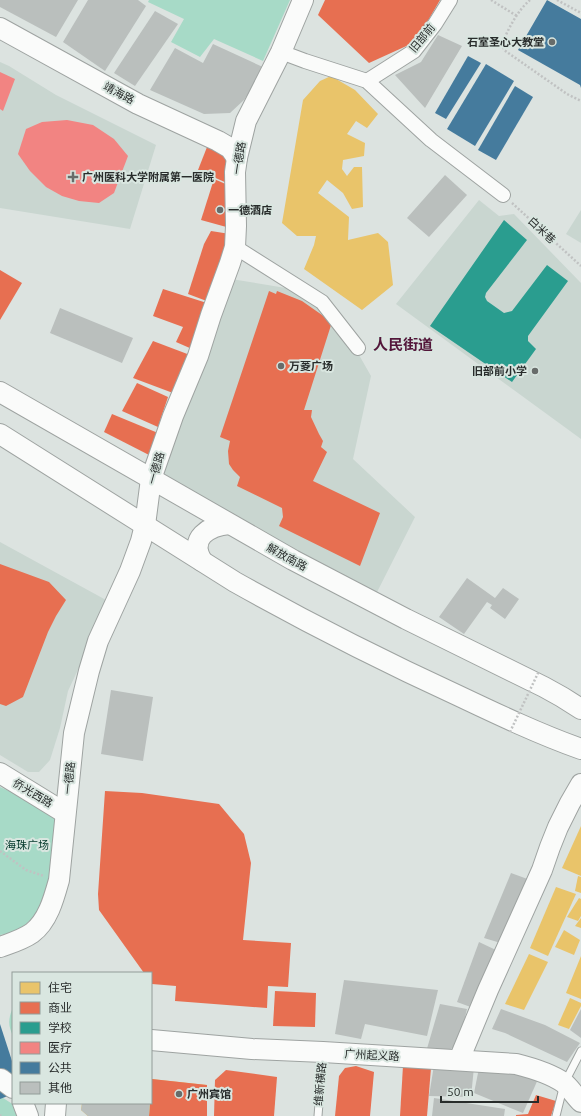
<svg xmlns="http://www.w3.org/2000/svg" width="581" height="1116" font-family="Ubuntu,'Noto Sans SC',sans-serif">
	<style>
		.built { fill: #c9d6d0 }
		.green { fill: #a7dac7 }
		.homes { fill: #e9c46a }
		.shops { fill: #e76f51 }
		.schools { fill: #2a9d8f }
		.health { fill: #f28482 }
		.public { fill: #457b9d }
		.building { fill: #babfbd }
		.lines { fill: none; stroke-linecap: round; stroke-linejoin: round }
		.lane-casing { stroke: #9ea3a1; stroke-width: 9 }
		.street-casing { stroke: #9ea3a1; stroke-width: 16 }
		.secondary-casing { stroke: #9ea3a1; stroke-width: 22 }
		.path { stroke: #c0c2c2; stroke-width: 2.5; stroke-dasharray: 2 2; stroke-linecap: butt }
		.lane { stroke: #fafbfa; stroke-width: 7 }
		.street { stroke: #fafbfa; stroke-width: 14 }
		.secondary { stroke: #fafbfa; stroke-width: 20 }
		.path-bridge { stroke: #c0c2c2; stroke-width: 2.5; stroke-dasharray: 2 2; stroke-linecap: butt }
		.poi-dot { fill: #676c6a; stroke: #d9e6e0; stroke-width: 1.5 }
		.labels { text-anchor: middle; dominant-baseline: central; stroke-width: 4; stroke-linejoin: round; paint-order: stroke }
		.street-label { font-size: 11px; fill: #282c2b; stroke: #d9e6e0 }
		.poi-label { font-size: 11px; font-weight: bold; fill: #282c2b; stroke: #d9e6e0; text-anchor: start }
		.park-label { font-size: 11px; fill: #023729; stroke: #d9e6e0 }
		.district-label { font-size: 15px; font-weight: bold; fill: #53163a; stroke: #d9e6e0 }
	</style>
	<rect width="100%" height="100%" fill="#dce3e0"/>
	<!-- built -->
	<g class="built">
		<polygon points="0,62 9,66 56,95 156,145 130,229 0,208"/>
		<polygon points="479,200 499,216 514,214 581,283 581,439 396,304"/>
		<polygon points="581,210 581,243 566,234"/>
		<polygon points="225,278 304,291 347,334 371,376 353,459 415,517 372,602 151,479"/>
		<polygon points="0,542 106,600 97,629 68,691 60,728 50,760 39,772 28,772 0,755"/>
	</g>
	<!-- green -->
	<g class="green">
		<polygon points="149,0 290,0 263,61 214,39 200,57 171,42 184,19 148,2"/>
		<polygon points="0,787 22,797 56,819 48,894 36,915 18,931 0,935"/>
		<path d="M13,1008V1036C8,1026 8,1018 13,1008Z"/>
		<polygon points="0,1096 14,1105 17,1116 0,1116"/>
	</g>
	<!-- homes -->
	<g class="homes">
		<polygon points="331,76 355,90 378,114 367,128 356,121 347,134 365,143 364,156 343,160 342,169 347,176 354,167 362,167 363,207 352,209 343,193 327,180 318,193 349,217 348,240 378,233 388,242 393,285 362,310 304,269 314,245 316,236 297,236 282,223 303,100 320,81"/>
		<polygon points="581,826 581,876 562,868"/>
		<polygon points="578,876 581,877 581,893 575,891"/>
		<polygon points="556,887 576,894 548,956 530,948"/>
		<polygon points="579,898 581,899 581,916 578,921 567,917"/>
		<polygon points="581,918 581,928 575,926"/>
		<polygon points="564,930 580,940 574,955 555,947"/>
		<polygon points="529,954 548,962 524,1010 505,1004"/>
		<polygon points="581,956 581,999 566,993"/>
		<polygon points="570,998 581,1003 581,1006 569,1029 558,1025"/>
		<polygon points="151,1079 207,1085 207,1116 88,1116 81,1110 82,1103 151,1103"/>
	</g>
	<!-- shops -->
	<g class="shops">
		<polygon points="325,0 440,0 422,31 413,43 369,63 318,15"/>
		<polygon points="209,142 232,156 229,184 198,170"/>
		<polygon points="214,179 228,185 230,228 201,220"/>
		<polygon points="211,231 230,234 212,303 188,294 204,244"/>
		<polygon points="0,270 22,283 0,320"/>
		<polygon points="163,289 210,304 192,349 176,342 183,327 153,316"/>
		<polygon points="269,291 276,294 277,291 302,301 332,322 304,410 312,410 311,417 319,434 323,441 321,447 327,452 313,481 380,513 360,566 279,526 283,517 282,508 237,486 240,477 233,470 229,464 228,451 230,441 220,437"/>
		<polygon points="153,341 190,355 173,393 133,378"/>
		<polygon points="137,383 168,397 158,427 122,411"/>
		<polygon points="112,414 158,433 151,456 104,432"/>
		<polygon points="0,564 49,582 66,600 56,616 48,632 23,697 6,706 0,704"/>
		<polygon points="105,791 142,793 219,804 244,834 251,863 243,940 291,943 288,987 268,986 267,1008 175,1001 176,986 152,984 151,983 151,973 144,973 99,910 98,894"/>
		<polygon points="275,991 316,993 315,1027 273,1026"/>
		<polygon points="356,1066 374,1072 370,1116 335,1116 339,1076 345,1068"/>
		<polygon points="403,1066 431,1068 427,1116 400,1116"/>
		<polygon points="226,1070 277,1077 274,1116 214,1116 215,1080"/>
		<polygon points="152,1079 207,1085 207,1116 149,1116 150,1103 151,1103"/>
		<polygon points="536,1095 556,1101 551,1116 516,1116 516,1115 528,1114"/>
	</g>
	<!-- schools -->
	<polygon class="schools" points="504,220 527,240 486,293 485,297 487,301 504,313 512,311 547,265 568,281 528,336 528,341 536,349 512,382 430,326"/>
	<!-- health -->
	<g class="health">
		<polygon points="0,72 15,79 3,111 0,109"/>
		<polygon points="67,120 93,125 114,139 128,156 114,193 99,203 79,201 62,196 46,187 30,171 18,154 26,129 42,122"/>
	</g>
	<!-- public -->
	<g class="public">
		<polygon points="547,0 581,19 581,88 580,85 518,50"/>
		<polygon points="468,56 481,63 446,119 435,113"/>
		<polygon points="486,64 514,81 475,146 447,129"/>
		<polygon points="515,86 533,97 496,160 478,150"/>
		<polygon points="0,1024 13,1064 13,1094 0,1099"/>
	</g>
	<!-- building -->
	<g class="building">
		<polygon points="0,0 78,0 56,37 0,7"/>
		<polygon points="88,0 138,0 146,6 105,71 63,42"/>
		<polygon points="155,11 178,24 135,86 114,73"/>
		<polygon points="438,35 462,46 425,108 395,75 421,62"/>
		<polygon points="213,44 265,68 244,100 230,113 204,114 150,90 175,48 203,63"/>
		<polygon points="445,175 467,195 429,237 407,218"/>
		<polygon points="60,308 133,338 122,363 50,333"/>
		<polygon points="467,578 495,598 503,588 519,599 505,619 490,608 492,605 487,602 464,634 439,617"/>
		<polygon points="111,690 153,697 143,761 101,754"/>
		<polygon points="511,873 533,881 504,944 484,938"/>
		<polygon points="479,942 498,951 476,1009 457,1002"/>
		<polygon points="344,980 438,990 427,1036 365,1024 361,1039 335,1034"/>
		<polygon points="440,1004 467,1009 460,1038 453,1048 441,1053 426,1052"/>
		<polygon points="501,1009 545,1025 580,1043 567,1062 505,1033 492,1029"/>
		<polygon points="581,1009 581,1038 570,1030"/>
		<polygon points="434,1065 474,1067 471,1097 429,1096"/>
		<polygon points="479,1068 539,1077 523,1113 474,1093"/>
		<polygon points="434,1098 505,1109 504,1116 432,1116"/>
		<polygon points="82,1103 150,1103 149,1116 88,1116 81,1110"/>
	</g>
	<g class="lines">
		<!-- lane casing -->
		<g class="lane-casing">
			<g id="lane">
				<polyline points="318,1116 323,1053"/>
				<polyline points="556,1116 564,1084 581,1051"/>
			</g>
		</g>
		<!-- street casing -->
		<g class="street-casing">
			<g id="street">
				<polyline points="281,52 305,61 367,81 431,140 503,195"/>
				<polyline points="367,81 414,51 435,24 450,0"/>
				<polyline points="235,247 322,302 358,348"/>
			</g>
		</g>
		<!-- secondary casing -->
		<g class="secondary-casing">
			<g id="secondary">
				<polyline points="0,28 138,104 218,141 230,148 237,158"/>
				<polyline points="0,392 293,560 406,619 544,687 562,697 581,709"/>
				<path d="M0,434L235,582C308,623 383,661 459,696C499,715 539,734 581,749"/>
				<path d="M202,561C188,538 209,526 229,524"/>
				<polyline points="0,773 65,813"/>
				<path d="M0,947C11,943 22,940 32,933C48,921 54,898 59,880L74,733L89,671L98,641L130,571L141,541L145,525L151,479L173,416L198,356L211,315L230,263L235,247L236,226L235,172L237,158L246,121L281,52L303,0"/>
				<path d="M151,1040L252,1049L323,1052L516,1064C532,1068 550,1073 564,1083C570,1088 575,1096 581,1102"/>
				<polyline points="459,1060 488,990 542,870 550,847 558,827 570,803 581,784"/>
				<polyline points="1,1079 13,1088"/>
				<polyline points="23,1103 28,1116"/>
				<polyline points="55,1116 56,1103"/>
			</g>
		</g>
		<!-- path -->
		<g class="path">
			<polyline points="491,0 517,16"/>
			<path d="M530,0C518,10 508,29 502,44L504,50L567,94L581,101"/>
			<polyline points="557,0 581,13"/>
			<polyline points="512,203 581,266"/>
			<polyline points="0,851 26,870 44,876"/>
			<polyline points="0,1115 1,1116"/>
		</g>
		<!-- lane -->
		<use href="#lane" class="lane"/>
		<!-- street -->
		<use href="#street" class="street"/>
		<!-- secondary -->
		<use href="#secondary" class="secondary"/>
		<!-- path-bridge -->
		<polyline class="path-bridge" points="510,732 539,671"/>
	</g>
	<!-- markers -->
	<g class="poi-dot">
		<circle cx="552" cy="42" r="4"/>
		<path d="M71 171h4v4h4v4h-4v4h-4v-4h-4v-4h4z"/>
		<circle cx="220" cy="210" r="4"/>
		<circle cx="281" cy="366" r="4"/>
		<circle cx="535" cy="371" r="4"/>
		<circle cx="179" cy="1094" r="4"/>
	</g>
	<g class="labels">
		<!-- street labels -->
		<g class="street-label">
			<text transform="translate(422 38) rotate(-50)">旧部前</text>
			<text transform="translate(119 93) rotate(28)">靖海路</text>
			<text transform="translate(239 158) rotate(-81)">一德路</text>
			<text transform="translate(542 230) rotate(43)">白米巷</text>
			<text transform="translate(156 468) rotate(-74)">一德路</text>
			<text transform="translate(287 557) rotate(29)">解放南路</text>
			<text transform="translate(69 778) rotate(-84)">一德路</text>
			<text transform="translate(33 793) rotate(31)">侨光西路</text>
			<text transform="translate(372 1055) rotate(3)">广州起义路</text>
			<text transform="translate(320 1084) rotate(-85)">维新横路</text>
		</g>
		<!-- poi labels -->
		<g class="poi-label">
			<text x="544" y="42" text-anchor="end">石室圣心大教堂</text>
			<text x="82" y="177">广州医科大学附属第一医院</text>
			<text x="228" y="210">一德酒店</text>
			<text x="289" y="366">万菱广场</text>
			<text x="527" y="371" text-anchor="end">旧部前小学</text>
			<text x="187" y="1094">广州宾馆</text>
		</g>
		<!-- park labels -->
		<g class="park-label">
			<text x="27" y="845">海珠广场</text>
		</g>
		<!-- district labels -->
		<g class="district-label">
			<text x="403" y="344">人民街道</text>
		</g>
	</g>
	<!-- legend -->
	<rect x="12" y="972" width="140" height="132" fill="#d9e6e0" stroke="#929c98"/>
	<rect x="20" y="982" width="20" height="12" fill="#e9c46a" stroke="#929c98"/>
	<text x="48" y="992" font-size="12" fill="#282c2b">住宅</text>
	<rect x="20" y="1002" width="20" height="12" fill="#e76f51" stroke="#929c98"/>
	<text x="48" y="1012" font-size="12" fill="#282c2b">商业</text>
	<rect x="20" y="1022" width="20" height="12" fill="#2a9d8f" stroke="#929c98"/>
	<text x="48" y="1032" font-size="12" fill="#282c2b">学校</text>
	<rect x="20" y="1042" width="20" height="12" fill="#f28482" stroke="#929c98"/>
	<text x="48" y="1052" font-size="12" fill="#282c2b">医疗</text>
	<rect x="20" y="1062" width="20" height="12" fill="#457b9d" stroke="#929c98"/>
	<text x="48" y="1072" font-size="12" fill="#282c2b">公共</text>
	<rect x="20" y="1082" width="20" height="12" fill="#babfbd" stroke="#929c98"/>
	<text x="48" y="1092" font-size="12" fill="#282c2b">其他</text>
	<!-- scale -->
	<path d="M441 1096v6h97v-6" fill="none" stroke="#282c2b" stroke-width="2"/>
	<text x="447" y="1096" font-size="12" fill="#282c2b" stroke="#d9e6e0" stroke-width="3" paint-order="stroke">50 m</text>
</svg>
